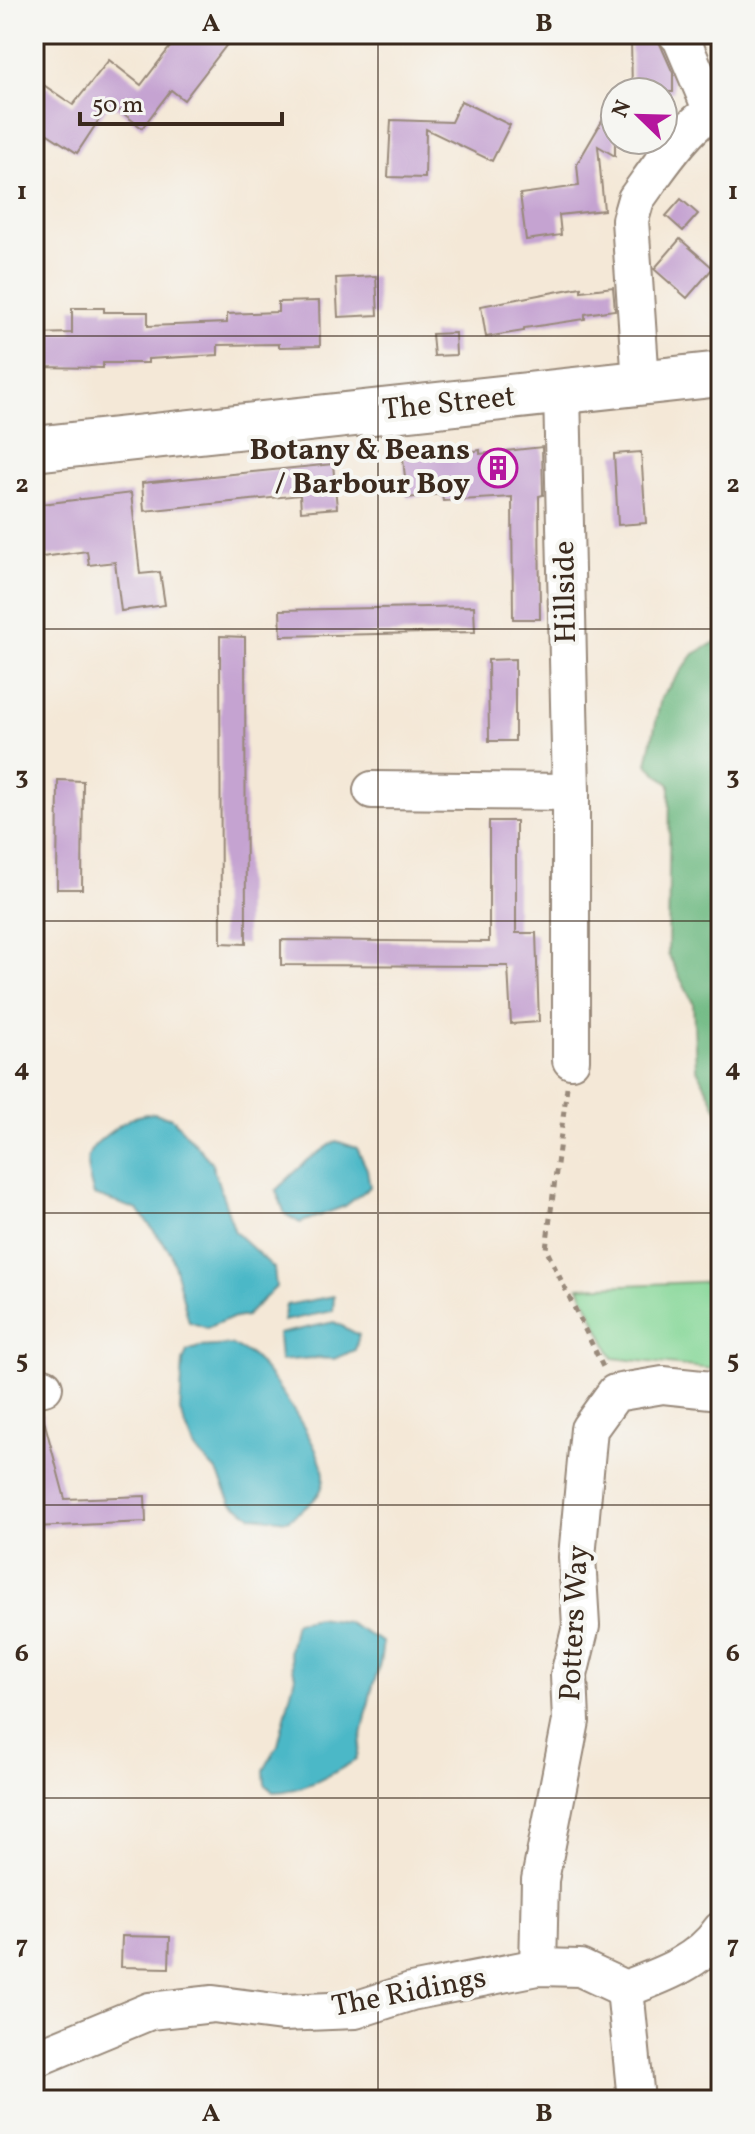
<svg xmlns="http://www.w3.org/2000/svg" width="755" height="2134" font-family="Vollkorn,serif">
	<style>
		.green { fill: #86d798; stroke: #60805b; stroke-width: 2 }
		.forest { fill: #6cb880; stroke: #54714f; stroke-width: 2 }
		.water { fill: #4bb8c7; stroke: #437172; stroke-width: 2 }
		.building { fill: #c5a3d1 }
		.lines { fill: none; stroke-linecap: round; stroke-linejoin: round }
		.minor-casing { stroke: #98897a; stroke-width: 40 }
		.major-casing { stroke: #98897a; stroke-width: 48 }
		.path { stroke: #98897a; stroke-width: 5; stroke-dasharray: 6 6; stroke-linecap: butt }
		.minor { stroke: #fff; stroke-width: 36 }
		.major { stroke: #fff; stroke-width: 44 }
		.grid { fill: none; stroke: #3b2a1e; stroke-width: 2; stroke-opacity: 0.55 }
		.labels { text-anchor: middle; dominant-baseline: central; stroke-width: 8; stroke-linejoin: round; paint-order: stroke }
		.street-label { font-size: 30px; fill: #3b2a1e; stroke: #f6f6f2 }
		.poi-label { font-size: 30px; font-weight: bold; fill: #3b2a1e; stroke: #f6f6f2; text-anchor: end }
		.neatline { fill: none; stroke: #3b2a1e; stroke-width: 3 }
		.grid-label { font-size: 26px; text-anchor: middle; font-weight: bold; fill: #3b2a1e }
	</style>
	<rect width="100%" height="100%" fill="#f6f6f2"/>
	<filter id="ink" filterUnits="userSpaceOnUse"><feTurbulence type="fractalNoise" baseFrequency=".0125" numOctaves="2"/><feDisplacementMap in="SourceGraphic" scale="16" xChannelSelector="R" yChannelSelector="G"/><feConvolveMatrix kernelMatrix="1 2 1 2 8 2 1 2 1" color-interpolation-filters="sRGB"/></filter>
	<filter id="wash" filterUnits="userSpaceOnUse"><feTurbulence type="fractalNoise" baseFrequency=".006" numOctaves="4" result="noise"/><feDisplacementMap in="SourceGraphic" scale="32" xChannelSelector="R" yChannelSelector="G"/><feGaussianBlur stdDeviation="1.8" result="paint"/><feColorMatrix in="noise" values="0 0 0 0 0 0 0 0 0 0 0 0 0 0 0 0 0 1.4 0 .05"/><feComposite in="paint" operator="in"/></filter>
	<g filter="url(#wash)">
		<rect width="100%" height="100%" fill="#f4e8d7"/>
		<!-- green -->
		<polygon class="green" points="721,1281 721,1370 613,1358 579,1287"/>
		<!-- forest -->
		<polygon class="forest" points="721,639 721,1117 696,1067 693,1003 668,954 670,785 647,764 661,698 694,654"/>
		<!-- water -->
		<g class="water">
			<path d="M154,1113L172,1118L211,1162L235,1232L274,1268L276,1287L246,1316L225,1320L207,1328L189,1322L171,1253L138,1210L94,1195C83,1158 83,1152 113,1130C127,1119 136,1115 154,1113Z"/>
			<polygon points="336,1141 357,1148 367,1169 370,1187 345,1206 300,1223 285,1214 276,1190 308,1160"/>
			<polygon points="334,1296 333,1311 283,1321 286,1305"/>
			<polygon points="334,1322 359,1335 355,1350 334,1359 313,1358 280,1361 278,1334"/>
			<path d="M232,1345C239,1349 248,1352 254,1358C273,1376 322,1449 324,1475C325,1497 303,1510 287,1520L252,1516L231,1502L217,1472L195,1449L180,1412L183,1362L187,1351L199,1347Z"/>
			<path d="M317,1618L346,1622L382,1642C383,1663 374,1678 370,1697C365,1719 362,1739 356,1760C329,1776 305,1791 273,1792L265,1784L264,1770L278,1745L295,1676L289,1651L295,1622Z"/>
		</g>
		<g id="blocks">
			<!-- building -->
			<g class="building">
				<polygon points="180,34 235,34 184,100 171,90 142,128 110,103 77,153 34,125 34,97 42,84 73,105 109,60 141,85"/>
				<polygon points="657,37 673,73 673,92 632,92 631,38"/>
				<polygon points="615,99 615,156 598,146 604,210 559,215 561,235 526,240 520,194 579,186 577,164"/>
				<polygon points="461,101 510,125 492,161 426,129 425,178 388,177 391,120 451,122"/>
				<polygon points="681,199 698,214 683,231 666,216"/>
				<polygon points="680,239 713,268 687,298 654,269"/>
				<polygon points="376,276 378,315 338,317 336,278"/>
				<polygon points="581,287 581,291 613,287 615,310 585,314 585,319 524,328 524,331 486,337 481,306"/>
				<polygon points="319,301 320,346 279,347 279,344 218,345 218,355 148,359 148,363 103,363 103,368 34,367 34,334 72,333 72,308 104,308 104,312 148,312 148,326 227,323 227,314 278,312 278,302"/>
				<polygon points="455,333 456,355 434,356 432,334"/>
				<polygon points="542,447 543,495 539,496 540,619 513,619 512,497 443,501 442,494 407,498 403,458 435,455 436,459 480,450 480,454"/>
				<polygon points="641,452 646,523 618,525 614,454"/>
				<polygon points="333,464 337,508 301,511 300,495 144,511 142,483"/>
				<polygon points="131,493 140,574 160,572 165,605 121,611 115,562 89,565 87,551 34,558 34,505"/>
				<polygon points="474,606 475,632 281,636 280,610"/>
				<polygon points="220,636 245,637 246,944 221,943"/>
				<polygon points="515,659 515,741 489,741 488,660"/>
				<polygon points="58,780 83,781 82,889 57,889"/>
				<polygon points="489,821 516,821 516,933 536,933 539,1022 511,1024 508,966 281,965 281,940 489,942"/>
				<polygon points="41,1409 65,1499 145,1496 146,1522 34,1527 34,1410"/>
				<polygon points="122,1936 170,1937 169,1968 121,1967"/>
			</g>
		</g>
	</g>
	<g filter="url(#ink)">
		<use href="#blocks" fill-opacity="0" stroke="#98897a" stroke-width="2"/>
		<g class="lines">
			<!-- minor casing -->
			<g class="minor-casing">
				<g id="minor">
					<polyline points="677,34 681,38 712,111"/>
					<path d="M641,382L630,220L636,199C654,175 692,114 721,109"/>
					<polyline points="562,392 571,792 571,1060"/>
					<polyline points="372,790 571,792"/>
					<polyline points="34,1389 44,1387"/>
					<polyline points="538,1967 540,1880 571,1721 569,1675 581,1626 577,1557 589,1429 615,1393 663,1385 721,1391"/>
					<polyline points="625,1989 636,2100"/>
					<path d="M34,2059L150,2011L213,2004L282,2013L355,2010L411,1992L538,1967L580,1968L625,1989C660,1976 700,1962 721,1930"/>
				</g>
			</g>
			<!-- major casing -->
			<g class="major-casing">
				<polyline id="major" points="34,449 721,374"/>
			</g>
			<!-- path -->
			<polyline class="path" points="567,1087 546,1249 603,1367"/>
			<!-- minor -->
			<use href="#minor" class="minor"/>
			<!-- major -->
			<use href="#major" class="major"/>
		</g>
	</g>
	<!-- grid -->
	<path class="grid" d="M378,34V2100M34,336H721M34,629H721M34,921H721M34,1213H721M34,1505H721M34,1798H721"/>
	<!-- icons -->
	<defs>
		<g id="building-ring" transform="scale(2)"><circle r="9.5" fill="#f6f6f2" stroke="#b5179e" stroke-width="1.5"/><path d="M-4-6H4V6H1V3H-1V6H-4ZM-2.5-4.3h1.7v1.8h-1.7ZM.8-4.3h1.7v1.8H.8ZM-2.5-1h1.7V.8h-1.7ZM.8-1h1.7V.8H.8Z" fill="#b5179e"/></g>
	</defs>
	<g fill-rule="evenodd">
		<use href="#building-ring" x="498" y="468"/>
	</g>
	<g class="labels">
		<!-- street labels -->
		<g class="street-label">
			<text transform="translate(449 404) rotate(-6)">The Street</text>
			<text transform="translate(566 592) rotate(-91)">Hillside</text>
			<text transform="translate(575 1623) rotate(-87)">Potters Way</text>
			<text transform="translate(409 1993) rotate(-11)">The Ridings</text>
		</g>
		<!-- poi labels -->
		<g class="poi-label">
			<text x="470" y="451">Botany &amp; Beans<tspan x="470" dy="34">/ Barbour Boy</tspan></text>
		</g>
	</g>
	<!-- margin -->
	<rect width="755" height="2134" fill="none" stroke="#f6f6f2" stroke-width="88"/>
	<!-- north arrow -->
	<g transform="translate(639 116) rotate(293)"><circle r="38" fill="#f6f6f2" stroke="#aba49d" stroke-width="2"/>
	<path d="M0-6L14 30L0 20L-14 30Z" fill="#b5179e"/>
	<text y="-12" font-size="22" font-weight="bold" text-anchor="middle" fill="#3b2a1e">N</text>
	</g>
	<!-- scale -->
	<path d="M80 112v12h202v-12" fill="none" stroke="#3b2a1e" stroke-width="4"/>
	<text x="92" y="112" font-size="24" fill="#3b2a1e" stroke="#f6f6f2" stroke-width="6" paint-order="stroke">50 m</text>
	<rect x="44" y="44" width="667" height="2046" class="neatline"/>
	<g class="grid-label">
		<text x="211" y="31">A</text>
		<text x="544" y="31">B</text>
		<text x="22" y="199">1</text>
		<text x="733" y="199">1</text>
		<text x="22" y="492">2</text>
		<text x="733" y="492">2</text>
		<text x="22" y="784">3</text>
		<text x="733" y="784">3</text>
		<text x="22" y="1076">4</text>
		<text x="733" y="1076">4</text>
		<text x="22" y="1368">5</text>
		<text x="733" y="1368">5</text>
		<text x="22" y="1661">6</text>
		<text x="733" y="1661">6</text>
		<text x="22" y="1953">7</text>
		<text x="733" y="1953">7</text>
		<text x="211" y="2121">A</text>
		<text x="544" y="2121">B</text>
	</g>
</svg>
